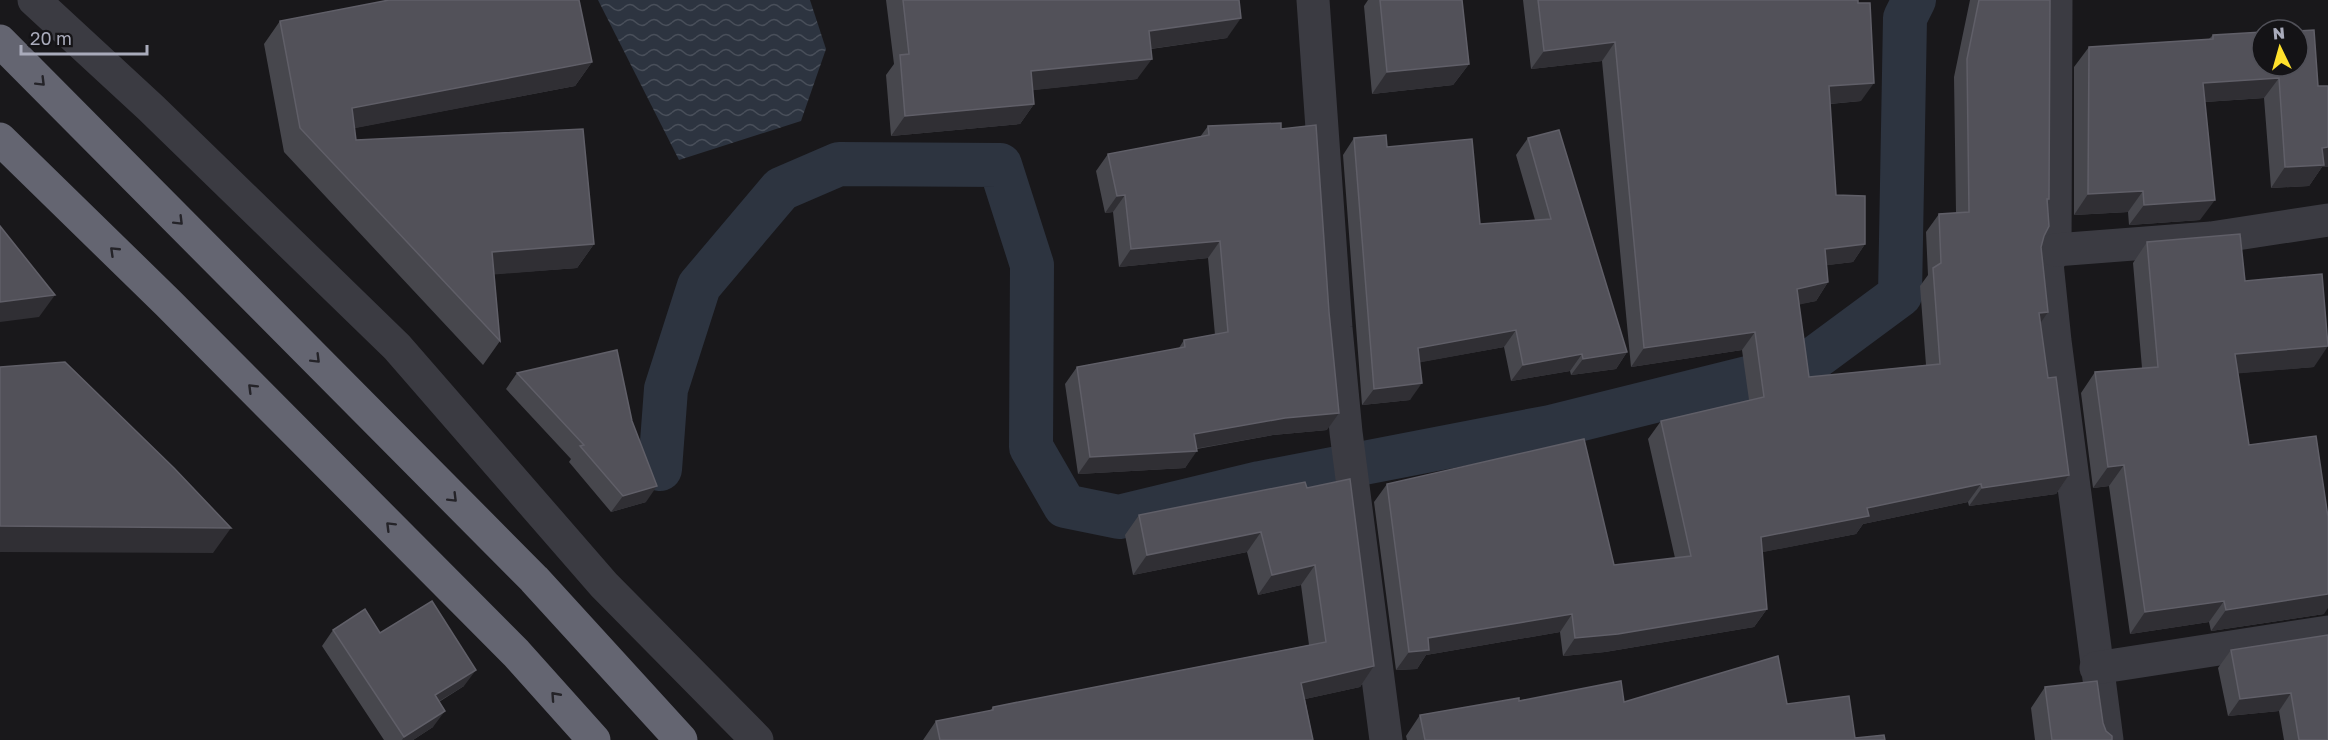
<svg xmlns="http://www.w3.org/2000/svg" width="2328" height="740" font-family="'Golos Text',sans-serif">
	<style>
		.water { fill: url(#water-waves) }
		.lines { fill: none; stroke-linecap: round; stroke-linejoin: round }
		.canal { stroke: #2d3440; stroke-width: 44 }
		.minor { stroke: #3b3b42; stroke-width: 33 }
		.highway { stroke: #646571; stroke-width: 33 }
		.wall { fill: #47474d }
		.shaded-wall { fill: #302f34 }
		.building { fill: #525159; stroke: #605f68; stroke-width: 1.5 }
		.oneway { stroke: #242328 }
	</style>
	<defs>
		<pattern id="water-waves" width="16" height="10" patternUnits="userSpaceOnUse" patternTransform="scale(1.5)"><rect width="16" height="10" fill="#2d3440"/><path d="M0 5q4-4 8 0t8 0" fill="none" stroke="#494f5a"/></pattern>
	</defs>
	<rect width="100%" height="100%" fill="#19181b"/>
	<!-- water -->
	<polygon class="water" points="598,0 810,0 826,49 801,121 679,160"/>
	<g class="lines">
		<!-- canal -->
		<polyline class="canal" points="660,469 666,389 699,286 781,189 839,164 1000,165 1032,265 1031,447 1065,506 1119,517 1260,483 1550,427 1808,363 1900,295 1905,18 1914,0"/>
		<!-- minor -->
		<g class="minor">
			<polyline points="34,0 151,108 397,347 604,585 757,740"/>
			<polyline points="1313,0 1336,328 1346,432 1386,740"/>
			<polyline points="2056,0 2055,250 2047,263 2055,341 2107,740"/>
			<polyline points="2055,250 2211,238 2328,220"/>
			<polyline points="2096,668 2328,632"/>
		</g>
		<!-- highway -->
		<g class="highway">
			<polyline points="0,41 534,579 681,740"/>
			<polyline points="0,139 168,303 516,653 594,740"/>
		</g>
	</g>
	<!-- wall -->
	<g class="wall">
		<polygon points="886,0 1239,0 1227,38 1151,49 1137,79 1032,90 1034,104 1020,124 891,136 886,75 894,64"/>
		<polygon points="1368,0 1462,0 1469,64 1453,85 1372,94 1364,6"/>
		<polygon points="1523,0 1858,0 1861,101 1830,104 1836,195 1865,244 1853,262 1827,265 1828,282 1816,301 1799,304 1809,377 1926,365 1920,286 1928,275 1926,232 1939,214 1956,213 1954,77 1970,0 2050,0 2049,199 2048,201 2044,236 2041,247 2040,323 2048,378 2069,475 2056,494 1969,506 1968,502 1863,524 1856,534 1762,552 1767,609 1754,627 1605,652 1563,656 1560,632 1426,655 1417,669 1396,670 1374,502 1387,484 1614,565 1675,558 1648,439 1661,421 1749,400 1742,350 1631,367 1602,61 1531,69"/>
		<polygon points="280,21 592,62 575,86 354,128 356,140 594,244 577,268 494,274 500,341 483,365 284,152 264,44"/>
		<polygon points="2213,35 2318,86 2328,86 2328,167 2322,167 2309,186 2271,188 2264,98 2205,102 2200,220 2129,225 2128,212 2074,215 2074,67 2089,47 2209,39"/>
		<polygon points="1208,126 1327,430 1273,435 1197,449 1185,468 1078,474 1065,384 1077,367 1179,348 1184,340 1215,335 1208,258 1119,267 1113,212 1105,213 1096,171 1108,154 1200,137"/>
		<polygon points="1354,138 1387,147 1480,224 1535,220 1516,155 1528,138 1627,352 1616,369 1571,375 1570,371 1511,381 1504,347 1420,362 1410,400 1362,405 1343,155"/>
		<polygon points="2147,242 2245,281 2314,367 2238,373 2249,445 2324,614 2211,631 2209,622 2130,634 2109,486 2093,488 2081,393 2095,372 2142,368 2133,263"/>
		<polygon points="517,373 646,502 611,512 569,462 571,459 506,389"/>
		<polygon points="1307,488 1374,666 1360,687 1305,699 1313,740 923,740 936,721 990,711 993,707 1309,645 1301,585 1258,595 1247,552 1133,575 1125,535 1139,515"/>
		<polygon points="333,630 380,633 464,686 439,702 433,727 413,740 384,740 322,646"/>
		<polygon points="2328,635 2328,740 2284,740 2279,711 2228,716 2218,668 2231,650"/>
		<polygon points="2045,687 2103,723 2106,731 2112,740 2035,740 2031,708"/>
		<polygon points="1519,701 1787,704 1855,738 1885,740 1407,740 1406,736 1420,715"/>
	</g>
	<!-- shaded-wall -->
	<g class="shaded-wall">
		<polygon points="1241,18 1227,38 1135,51 1149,31"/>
		<polygon points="1615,42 1602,61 1531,69 1544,51"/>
		<polygon points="1152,59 1137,79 1017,92 1031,71"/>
		<polygon points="592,62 575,86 335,132 352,108"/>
		<polygon points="1469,64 1453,85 1372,94 1387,72"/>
		<polygon points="2279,78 2264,98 2189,103 2203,83"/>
		<polygon points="1874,83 1861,101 1816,105 1829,86"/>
		<polygon points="1034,104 1020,124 891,136 905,116"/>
		<polygon points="2328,147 2328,167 2322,167 2309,186 2271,188 2285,167 2322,148"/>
		<polygon points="2143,191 2128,212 2074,215 2088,194"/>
		<polygon points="1125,195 1113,212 1105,213 1117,196"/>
		<polygon points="2215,200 2200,220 2129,225 2144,205"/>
		<polygon points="1220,241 1208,258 1119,267 1131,249"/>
		<polygon points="594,244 577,268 475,276 492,252"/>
		<polygon points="1865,244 1853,262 1813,267 1825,249"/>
		<polygon points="1828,282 1816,301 1784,308 1797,289"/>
		<polygon points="55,295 39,317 0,322 0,302"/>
		<polygon points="2048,312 2035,331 2039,313"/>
		<polygon points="1516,330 1504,347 1406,365 1418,348"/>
		<polygon points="1755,332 1742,350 1631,367 1644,348"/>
		<polygon points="2328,346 2314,367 2220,375 2235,354"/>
		<polygon points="1627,352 1616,369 1571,375 1583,359"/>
		<polygon points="1582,354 1570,371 1511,381 1523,365"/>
		<polygon points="1422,383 1410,400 1362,405 1374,389"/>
		<polygon points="1339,413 1327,430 1273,435 1182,451 1194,434 1285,418"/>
		<polygon points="1197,451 1185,468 1078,474 1090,457"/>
		<polygon points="2124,465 2109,486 2093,488 2108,467"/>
		<polygon points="2069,475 2056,494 1969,506 1982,488"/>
		<polygon points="1981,484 1968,502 1863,524 1856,534 1748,555 1761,537 1867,508"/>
		<polygon points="657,486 646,502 611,512 623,496"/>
		<polygon points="0,526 231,528 213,553 0,552"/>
		<polygon points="1261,532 1247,552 1133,575 1147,555"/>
		<polygon points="1315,565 1301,585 1258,595 1272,575"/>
		<polygon points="2328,594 2328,608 2324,614 2211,631 2226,610"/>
		<polygon points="2224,601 2209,622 2130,634 2145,612"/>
		<polygon points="1767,609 1754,627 1605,652 1563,656 1575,638"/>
		<polygon points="1572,614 1560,632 1426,655 1417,669 1396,670 1409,652 1428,638"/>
		<polygon points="1374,666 1360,687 1287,703 1301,683"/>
		<polygon points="476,670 464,686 423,711 435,695"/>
		<polygon points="2291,693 2279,711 2228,716 2240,699"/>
		<polygon points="445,711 433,727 413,740 402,740 404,737"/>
	</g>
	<!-- building -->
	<g class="building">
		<polygon points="389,0 579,0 592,62 352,108 356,140 583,129 594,244 492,252 500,341 300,128 280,21"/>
		<polygon points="903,0 1239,0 1241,18 1149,31 1152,59 1031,71 1034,104 905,116 900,55 909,54"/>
		<polygon points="1380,0 1462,0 1469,64 1387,72"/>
		<polygon points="1538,0 1858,0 1858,3 1870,3 1874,83 1829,86 1836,195 1865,196 1865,244 1825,249 1828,282 1797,289 1809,377 1940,364 1933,268 1941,263 1939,214 1969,212 1967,59 1979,0 2050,0 2049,199 2047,199 2049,226 2044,236 2041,247 2048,312 2039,313 2048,378 2056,377 2069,475 1982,488 1981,484 1867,508 1869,516 1761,537 1767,609 1618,634 1575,638 1572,614 1428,638 1429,650 1409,652 1387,484 1584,439 1614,565 1691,556 1661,421 1764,397 1755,332 1644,348 1615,42 1544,51"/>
		<polygon points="2314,30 2318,86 2328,86 2328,147 2322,148 2324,165 2285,167 2279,78 2203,83 2215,200 2144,205 2143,191 2088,194 2089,47 2213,39 2213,35 2262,32 2262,66 2298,66 2298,31"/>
		<polygon points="1281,123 1281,129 1316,125 1329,312 1339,413 1285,418 1194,434 1197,451 1090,457 1077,367 1185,347 1184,340 1228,332 1220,241 1131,249 1125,195 1117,196 1108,154 1209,135 1208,126"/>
		<polygon points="1559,130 1627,352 1583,359 1582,354 1523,365 1516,330 1418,348 1422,383 1374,389 1354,138 1386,135 1387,147 1472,139 1480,224 1551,219 1528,138"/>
		<polygon points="0,226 55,295 0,302"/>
		<polygon points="2240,234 2245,281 2322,274 2328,346 2235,354 2249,445 2316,436 2328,517 2328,594 2226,610 2224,601 2145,612 2124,465 2108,467 2095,372 2158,367 2147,242"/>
		<polygon points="617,350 632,421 657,486 623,496 580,446 584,445 517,373"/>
		<polygon points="65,362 174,468 231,528 0,526 0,367"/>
		<polygon points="1350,479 1374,666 1301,683 1313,740 940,740 936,721 993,710 993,707 1326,642 1315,565 1272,575 1261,532 1147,555 1139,515 1305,482 1307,488"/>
		<polygon points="432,601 476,670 435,695 445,711 404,737 333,630 365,609 380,633"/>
		<polygon points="2328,635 2328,740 2299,740 2291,693 2240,699 2231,650"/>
		<polygon points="1778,656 1787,704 1849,696 1855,738 1884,735 1885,740 1425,740 1420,715 1519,698 1519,701 1621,681 1624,702"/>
		<polygon points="2097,681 2103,723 2106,731 2112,736 2112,740 2052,740 2045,687"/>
	</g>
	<!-- one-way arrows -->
	<defs><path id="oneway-chevron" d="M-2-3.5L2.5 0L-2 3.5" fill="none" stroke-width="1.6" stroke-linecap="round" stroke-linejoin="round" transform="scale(1.5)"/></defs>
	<g class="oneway">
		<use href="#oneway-chevron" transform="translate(41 82) rotate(45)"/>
		<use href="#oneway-chevron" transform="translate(179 221) rotate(45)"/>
		<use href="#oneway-chevron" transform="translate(114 251) rotate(-136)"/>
		<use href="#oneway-chevron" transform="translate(316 359) rotate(45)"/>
		<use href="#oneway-chevron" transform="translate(252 388) rotate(-135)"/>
		<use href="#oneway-chevron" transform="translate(453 498) rotate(45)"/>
		<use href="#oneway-chevron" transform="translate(390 526) rotate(-135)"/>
		<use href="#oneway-chevron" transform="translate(555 696) rotate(-132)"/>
	</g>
	<!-- north arrow -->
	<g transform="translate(2280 48) rotate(355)"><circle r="28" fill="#141316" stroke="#505058" stroke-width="1.5"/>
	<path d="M0-4.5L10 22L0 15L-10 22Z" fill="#ffe12c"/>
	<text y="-9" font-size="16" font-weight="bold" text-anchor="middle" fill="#a9abbb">N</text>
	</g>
	<!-- scale -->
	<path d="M21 45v9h126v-9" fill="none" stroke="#a9abbb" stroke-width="3"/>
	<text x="30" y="45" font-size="18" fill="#a9abbb" stroke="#141316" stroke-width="4.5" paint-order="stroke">20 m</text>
</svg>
